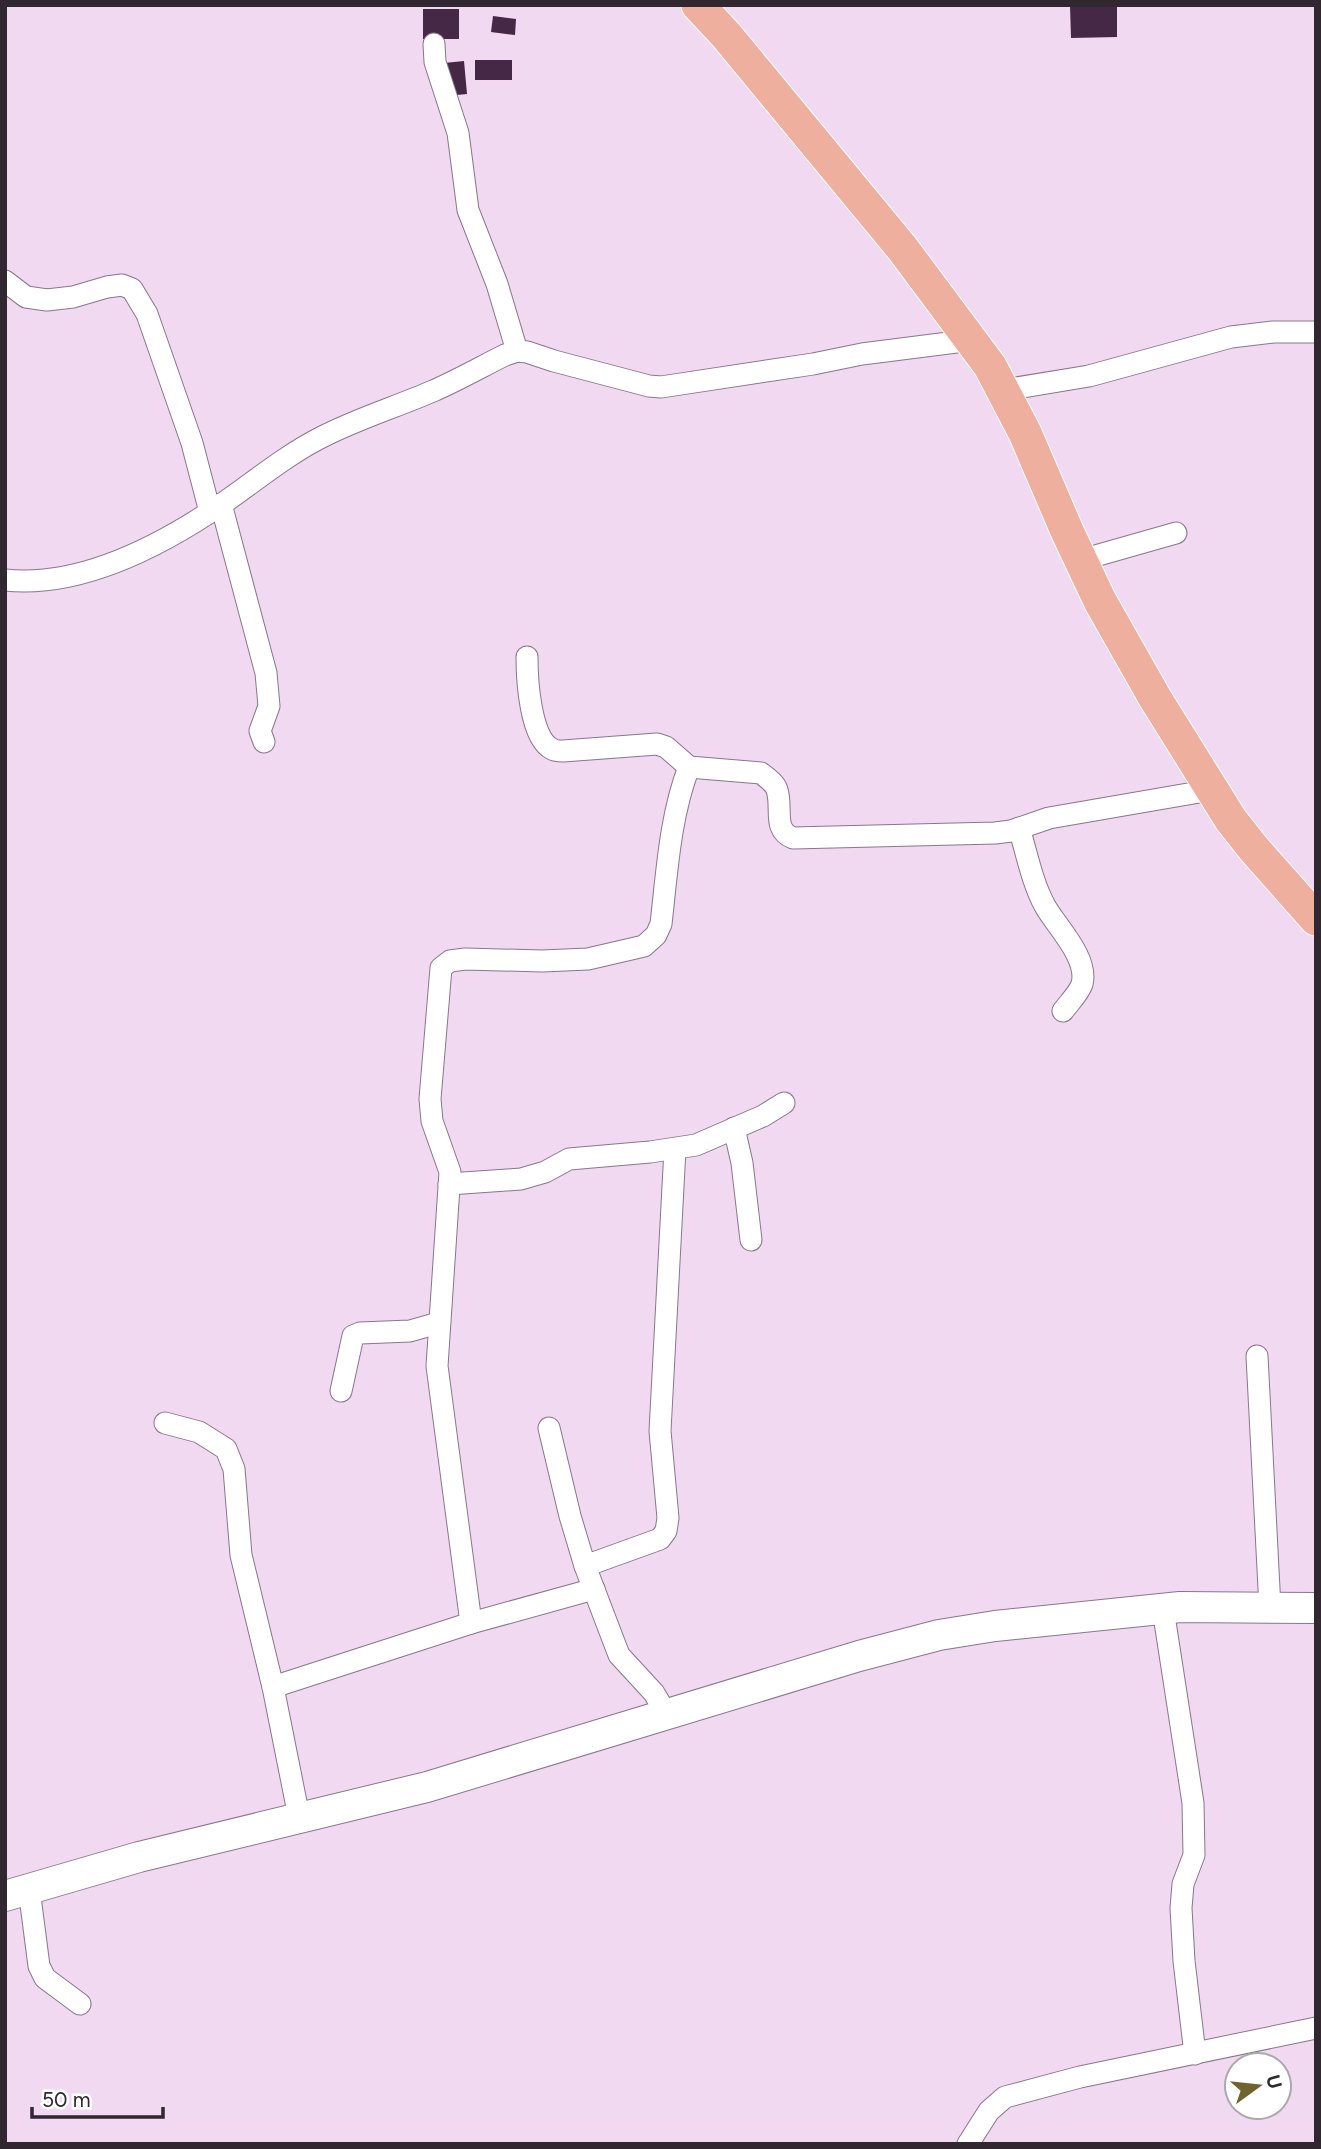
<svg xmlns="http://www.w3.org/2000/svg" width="1321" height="2149" font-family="Figtree,sans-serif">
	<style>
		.building { fill: #442846 }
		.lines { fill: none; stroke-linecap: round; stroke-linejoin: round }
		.minor-casing { stroke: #8a768b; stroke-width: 23 }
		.secondary-casing { stroke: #8a768b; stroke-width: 32 }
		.primary-casing { stroke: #fff; stroke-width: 35 }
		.minor { stroke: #fff; stroke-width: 21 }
		.secondary { stroke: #fff; stroke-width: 30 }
		.primary { stroke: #eeaf9e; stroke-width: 33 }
	</style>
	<rect width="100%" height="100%" fill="#f0d9f1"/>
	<!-- building -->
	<g class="building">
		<polygon points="1070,5 1117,5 1117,37 1071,38"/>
		<rect x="423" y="9" width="36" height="30"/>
		<polygon points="493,16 516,19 515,35 491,32"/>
		<rect x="475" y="60" width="37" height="20"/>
		<polygon points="464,61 467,94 447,96 444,63"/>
	</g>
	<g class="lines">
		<!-- minor casing -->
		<g class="minor-casing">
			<g id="minor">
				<polyline points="434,44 435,62 458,133 468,210 497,284 517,351"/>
				<polyline points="5,281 26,297 47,300 73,297 107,287 122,285 132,289 147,314 192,443 210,512"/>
				<polyline points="1004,390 1089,376 1231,337 1273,332 1316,332"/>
				<polyline points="221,504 266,673 269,706 260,731 264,742"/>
				<polyline points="1081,560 1176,533"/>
				<path d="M5,580C80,588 162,545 222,504C254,482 285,456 320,438C356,419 396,407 433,391C458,380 481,367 505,355L517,351L527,352L554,361L649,386L661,387L813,364L862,354L972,340"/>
				<path d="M527,657C527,679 530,738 552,749C555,751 560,751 563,751L657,744L666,747L689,767"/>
				<path d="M1019,828C1027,854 1032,882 1045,906C1056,926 1089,958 1082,984C1079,993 1069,1003 1063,1011"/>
				<polyline points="734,1128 742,1163 751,1240"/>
				<polyline points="449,1184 521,1179 545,1172 569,1159 650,1152 696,1145 763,1116 784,1103"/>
				<polyline points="1257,1356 1270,1608"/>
				<polyline points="341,1391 353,1336 360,1333 410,1331 438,1323"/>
				<polyline points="165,1423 199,1432 226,1449 234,1469 241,1555 273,1687 299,1817"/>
				<polyline points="549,1428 570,1516 585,1566 619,1655 654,1693 667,1715"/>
				<polyline points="585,1566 660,1539 666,1531 668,1518 660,1431 675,1149"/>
				<polyline points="1163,1609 1193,1803 1194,1855 1183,1884 1181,1908 1184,1961 1195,2054"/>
				<path d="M471,1623L437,1366L450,1172L432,1121L430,1099L441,968L450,961L465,959L542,961L588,959L644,946L656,935L661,924C667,872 670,816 689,767L761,773C767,778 775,783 777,790C783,808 772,830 793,838L995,833L1011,831L1049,818L1211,790"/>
				<polyline points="273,1687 471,1623 594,1589"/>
				<polyline points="29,1889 39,1966 45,1978 80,2004"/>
				<polyline points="968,2144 989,2111 1005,2097 1080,2077 1316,2028"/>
			</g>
		</g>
		<!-- secondary casing -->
		<g class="secondary-casing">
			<polyline id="secondary" points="5,1896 139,1857 427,1787 859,1656 939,1635 995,1626 1180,1607 1316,1608"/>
		</g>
		<!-- primary casing -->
		<g class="primary-casing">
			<polyline id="primary" points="698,5 726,35 902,248 990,366 1025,433 1067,531 1100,601 1155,698 1231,820 1254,849 1316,919"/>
		</g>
		<!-- minor -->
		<use href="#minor" class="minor"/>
		<!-- secondary -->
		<use href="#secondary" class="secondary"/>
		<!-- primary -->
		<use href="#primary" class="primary"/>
	</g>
	<!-- border -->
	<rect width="1321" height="2149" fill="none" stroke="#302730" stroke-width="14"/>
	<!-- north arrow -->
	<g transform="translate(1258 2086) rotate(75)"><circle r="33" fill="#ffffff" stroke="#aca9ac" stroke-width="2"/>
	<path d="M0-5L12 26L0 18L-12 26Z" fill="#6f6430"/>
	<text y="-10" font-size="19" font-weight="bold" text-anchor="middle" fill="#302730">U</text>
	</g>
	<!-- scale -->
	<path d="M32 2107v10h131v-10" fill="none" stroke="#302730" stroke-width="3.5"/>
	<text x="42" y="2107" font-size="21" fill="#302730" stroke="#ffffff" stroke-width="5" paint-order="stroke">50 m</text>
</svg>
